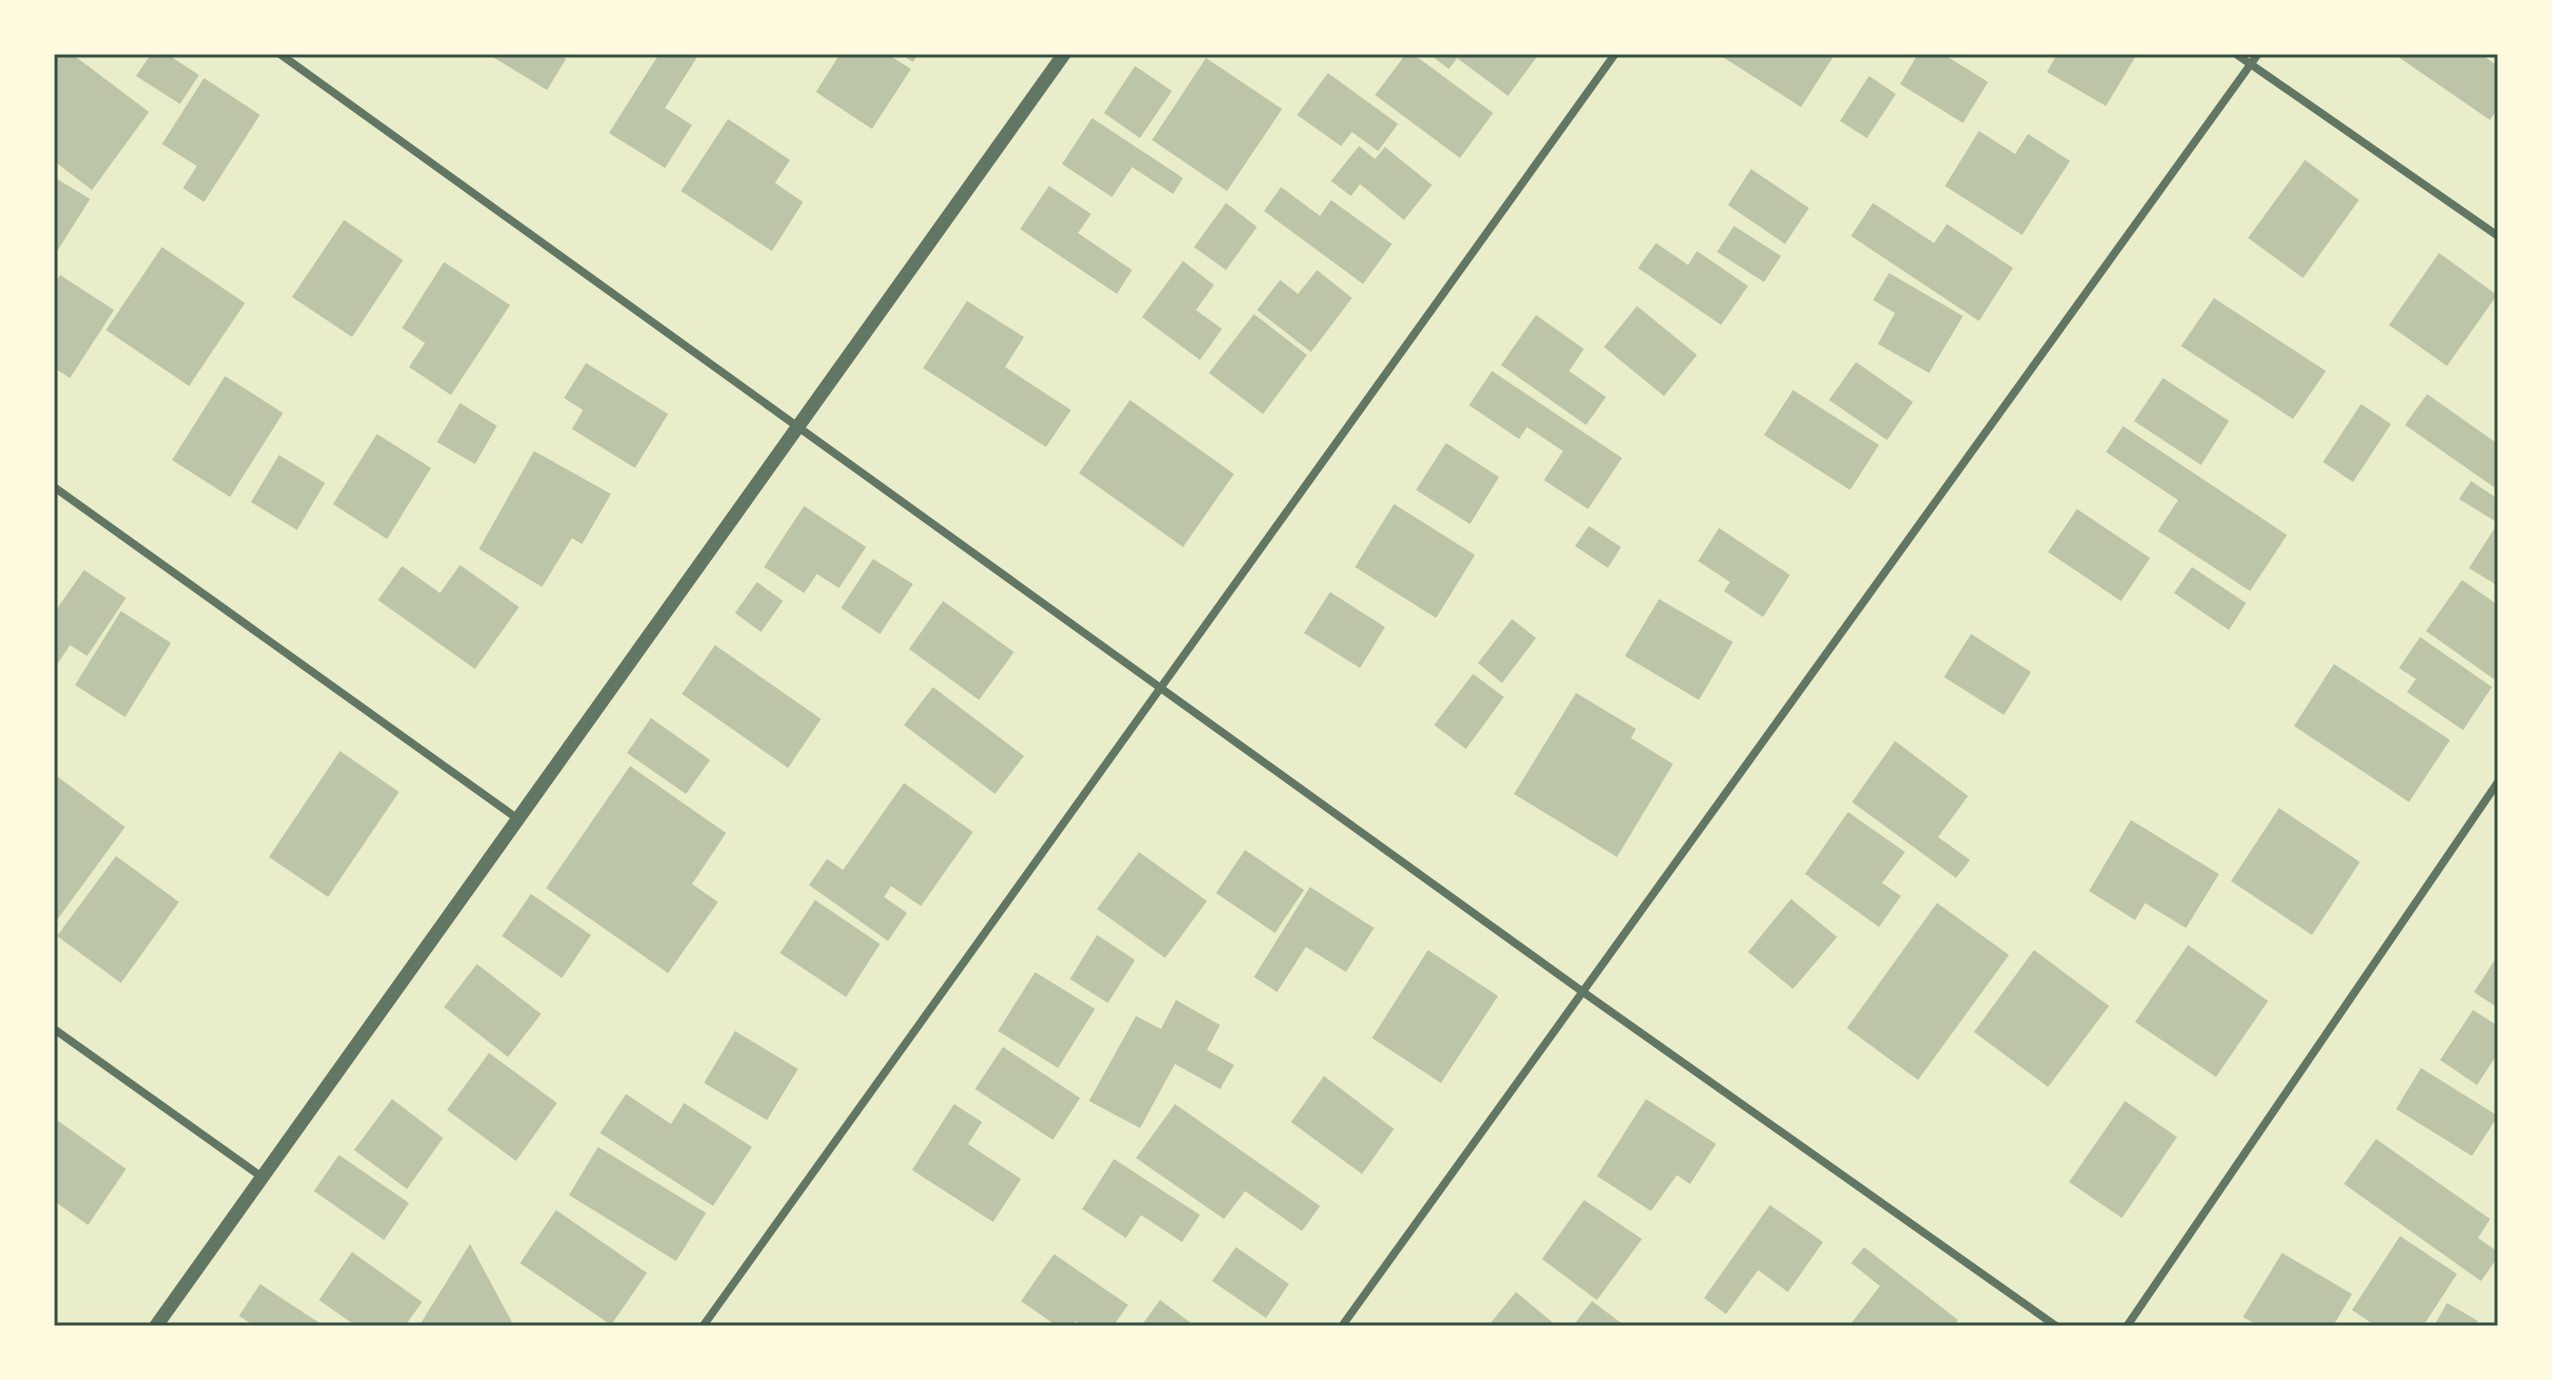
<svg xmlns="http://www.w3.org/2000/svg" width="2552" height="1380" font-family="'Work Sans',sans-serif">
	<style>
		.building { fill: #bcc5a7 }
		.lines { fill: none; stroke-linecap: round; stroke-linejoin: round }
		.minor { stroke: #617663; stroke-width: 8 }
		.tertiary { stroke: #617663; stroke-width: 14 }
		.neatline { fill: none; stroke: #344e41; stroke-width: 3 }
	</style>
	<rect width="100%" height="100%" fill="#e9edc9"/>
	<!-- building -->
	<g class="building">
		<polygon points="54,54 72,54 149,112 92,190 54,161"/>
		<polygon points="151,54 167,54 199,75 180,104 136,76"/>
		<polygon points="488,54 558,54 566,59 547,90"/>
		<polygon points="659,54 699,54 665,108 692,125 665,168 609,133"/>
		<polygon points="840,54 887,54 911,69 872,129 816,92"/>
		<polygon points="900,54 918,54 913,62"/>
		<polygon points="1406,54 1413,54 1493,113 1460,158 1375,95"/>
		<polygon points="1429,54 1539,54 1508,96 1457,58 1449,69"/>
		<polygon points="1718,54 1835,54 1801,107"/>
		<polygon points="1918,54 1943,54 1988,82 1963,123 1900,84"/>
		<polygon points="2057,54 2137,54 2106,106 2047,72"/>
		<polygon points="2394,54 2481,54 2498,66 2498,108 2490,120"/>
		<polygon points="1206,58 1282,109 1227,191 1152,140"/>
		<polygon points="1135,66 1172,91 1140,138 1104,113"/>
		<polygon points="1328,73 1398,124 1378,151 1352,132 1341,146 1297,115"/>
		<polygon points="1869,76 1896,94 1867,138 1840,121"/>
		<polygon points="204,78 260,115 204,202 183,188 197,166 162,144"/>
		<polygon points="1092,118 1183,178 1173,194 1132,167 1112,197 1062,164"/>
		<polygon points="728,119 790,160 775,183 803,202 772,251 681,191"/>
		<polygon points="1979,131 2015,154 2028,134 2070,161 2022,235 1945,186"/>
		<polygon points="1359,146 1375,159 1385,147 1432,185 1404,220 1360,184 1351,196 1331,181"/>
		<polygon points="2305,160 2359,200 2303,278 2248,238"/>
		<polygon points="1751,169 1809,208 1785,244 1728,205"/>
		<polygon points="54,177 90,199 54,256"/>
		<polygon points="1049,186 1091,214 1078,233 1132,270 1117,294 1020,229"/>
		<polygon points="1281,187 1320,216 1331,200 1392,244 1363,284 1264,211"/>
		<polygon points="1226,203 1257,227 1226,270 1194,247"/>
		<polygon points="1873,203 1934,243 1947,224 2013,268 1979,321 1851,236"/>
		<polygon points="344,220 403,260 352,337 292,297"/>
		<polygon points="1734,226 1781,256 1764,282 1717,252"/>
		<polygon points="1656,243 1688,265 1697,251 1748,286 1721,325 1638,268"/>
		<polygon points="162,247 245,303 189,386 106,330"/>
		<polygon points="2439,253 2497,295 2447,366 2389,325"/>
		<polygon points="1183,261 1214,285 1196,310 1222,329 1200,360 1142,317"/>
		<polygon points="444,262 510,305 451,395 409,367 425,343 402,328"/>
		<polygon points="1317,270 1352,298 1311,352 1257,310 1280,280 1298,294"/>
		<polygon points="1889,273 1963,316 1929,373 1878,344 1895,313 1873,300"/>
		<polygon points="60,275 114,310 70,378 54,368 54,284"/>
		<polygon points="2214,298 2326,371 2293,419 2181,346"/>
		<polygon points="967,301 1024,337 1005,367 1071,410 1046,447 923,368"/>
		<polygon points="1637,306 1697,355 1664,396 1604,347"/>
		<polygon points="1254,314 1307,355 1263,414 1209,373"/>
		<polygon points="1536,315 1584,349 1569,371 1606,397 1586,425 1501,365"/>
		<polygon points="1856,362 1913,402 1887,440 1829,400"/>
		<polygon points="586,363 668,414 635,468 572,429 583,410 564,398"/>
		<polygon points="1492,371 1622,458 1588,509 1544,480 1563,451 1527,427 1519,439 1469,405"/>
		<polygon points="225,376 283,413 230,497 172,460"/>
		<polygon points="2163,378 2229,421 2201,465 2134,421"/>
		<polygon points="1793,390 1879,445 1850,490 1764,435"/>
		<polygon points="2427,394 2495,442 2498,438 2498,490 2405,425"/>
		<polygon points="1130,400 1234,474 1183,547 1079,473"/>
		<polygon points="460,403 497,426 475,464 437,442"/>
		<polygon points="2361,404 2391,424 2353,482 2323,462"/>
		<polygon points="2123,426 2287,535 2250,591 2158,531 2178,500 2106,452"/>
		<polygon points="377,434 431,468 387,539 333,504"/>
		<polygon points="1446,443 1499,477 1470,524 1416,490"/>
		<polygon points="534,451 611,494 582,544 572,538 542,587 479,549"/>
		<polygon points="279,455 325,483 297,530 251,502"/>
		<polygon points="2471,481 2498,499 2498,586 2469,568 2498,523 2459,499"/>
		<polygon points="1394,504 1475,555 1436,618 1355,567"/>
		<polygon points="804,506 866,547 839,588 817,574 804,593 764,567"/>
		<polygon points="2077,509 2150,558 2121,601 2048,552"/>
		<polygon points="1589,526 1621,547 1608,568 1575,546"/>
		<polygon points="1719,528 1790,575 1763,617 1724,591 1730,582 1698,561"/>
		<polygon points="873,559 913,584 880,634 841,608"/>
		<polygon points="460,565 519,607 475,669 378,600 402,566 440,593"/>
		<polygon points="2192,567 2246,603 2229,630 2174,593"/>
		<polygon points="84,570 126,598 87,656 70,645 54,669 54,613"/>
		<polygon points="2462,580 2498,605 2498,682 2426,631"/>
		<polygon points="757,582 783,601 761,632 735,613"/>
		<polygon points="1330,592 1385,627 1360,668 1304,633"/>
		<polygon points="1659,599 1733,642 1699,700 1625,656"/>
		<polygon points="943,601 1014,652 979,700 909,649"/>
		<polygon points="121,611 171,643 125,717 75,685"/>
		<polygon points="1512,619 1536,638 1502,683 1478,663"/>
		<polygon points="1971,634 2031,672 2004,715 1944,677"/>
		<polygon points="2420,637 2492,687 2463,730 2407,692 2416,679 2399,668"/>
		<polygon points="715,645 821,719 788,768 682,694"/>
		<polygon points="2334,664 2450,740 2409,802 2294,726"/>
		<polygon points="1473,674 1504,697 1466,749 1434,725"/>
		<polygon points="933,687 1024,756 995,794 904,725"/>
		<polygon points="1576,693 1636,729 1631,738 1673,764 1617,857 1514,794"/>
		<polygon points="651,718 710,760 686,794 627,753"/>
		<polygon points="1895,741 1968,796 1938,837 1970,860 1956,878 1852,802"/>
		<polygon points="340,751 399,792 328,897 269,857"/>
		<polygon points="630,766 726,833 692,884 718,902 668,973 546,888"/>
		<polygon points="54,774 125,827 54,924"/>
		<polygon points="904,783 973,832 921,906 891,886 884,897 907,913 888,941 809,885 827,859 843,870"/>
		<polygon points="2279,808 2360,862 2312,935 2231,881"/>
		<polygon points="1848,812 1905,852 1882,883 1901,896 1879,927 1805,874"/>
		<polygon points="2131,820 2219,874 2186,928 2145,903 2135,920 2089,891"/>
		<polygon points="1245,850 1304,890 1275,933 1216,893"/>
		<polygon points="1139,852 1207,901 1165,958 1097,909"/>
		<polygon points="116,856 179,902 121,983 57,936"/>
		<polygon points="1310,887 1374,928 1346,972 1306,947 1277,992 1254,977"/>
		<polygon points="531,894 591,935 562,978 502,936"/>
		<polygon points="1791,899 1837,937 1793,989 1748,952"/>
		<polygon points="815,900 880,944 846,997 780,953"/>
		<polygon points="1937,903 2009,955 1918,1080 1847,1028"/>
		<polygon points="1097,935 1135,960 1108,1003 1070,979"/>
		<polygon points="2188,945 2268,1001 2216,1077 2135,1022"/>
		<polygon points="1428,950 1498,996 1441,1083 1372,1038"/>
		<polygon points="2034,950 2109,1006 2048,1087 1974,1032"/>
		<polygon points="2498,955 2498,1008 2474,992"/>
		<polygon points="477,964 541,1014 508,1057 444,1007"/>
		<polygon points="1035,972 1095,1009 1058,1068 998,1031"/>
		<polygon points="1176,1000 1220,1025 1207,1050 1234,1065 1220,1089 1175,1064 1140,1128 1089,1101 1136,1016 1161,1029"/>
		<polygon points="2473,1010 2498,1026 2498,1053 2477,1085 2440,1060"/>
		<polygon points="735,1031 798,1069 767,1120 704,1083"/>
		<polygon points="1003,1047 1080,1098 1053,1140 975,1089"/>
		<polygon points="489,1053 557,1103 516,1161 447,1110"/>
		<polygon points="2421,1068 2498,1116 2472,1156 2396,1109"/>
		<polygon points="1324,1076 1394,1129 1362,1174 1291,1122"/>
		<polygon points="626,1094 671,1124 684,1103 752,1147 713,1206 600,1133"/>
		<polygon points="392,1099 443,1138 407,1189 354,1150"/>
		<polygon points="1646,1099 1716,1144 1690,1184 1677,1175 1651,1211 1597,1176"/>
		<polygon points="2125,1101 2177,1137 2122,1218 2069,1182"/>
		<polygon points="954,1104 982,1122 968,1144 1021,1179 993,1222 912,1170"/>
		<polygon points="1175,1104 1320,1206 1302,1231 1245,1191 1224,1219 1136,1158"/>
		<polygon points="54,1118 126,1169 88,1225 54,1201"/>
		<polygon points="2376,1139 2490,1219 2478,1238 2498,1252 2498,1257 2481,1281 2344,1184"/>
		<polygon points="598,1147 706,1213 676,1261 569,1195"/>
		<polygon points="339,1155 409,1203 384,1240 314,1191"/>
		<polygon points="1114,1159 1200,1215 1182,1242 1141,1215 1126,1238 1082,1209"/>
		<polygon points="1584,1200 1642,1239 1597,1300 1542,1259"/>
		<polygon points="1770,1205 1823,1242 1788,1292 1758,1270 1726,1314 1704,1298"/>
		<polygon points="556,1210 647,1273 611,1325 520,1263"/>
		<polygon points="2400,1236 2457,1274 2423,1326 2376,1326 2352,1310"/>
		<polygon points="470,1244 514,1326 419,1326"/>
		<polygon points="1236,1247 1289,1284 1266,1318 1212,1281"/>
		<polygon points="1864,1247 1958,1320 1953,1326 1849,1326 1880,1286 1851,1263"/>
		<polygon points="352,1252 422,1302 405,1326 356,1326 319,1300"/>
		<polygon points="2282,1253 2352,1294 2333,1326 2259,1326 2243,1317"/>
		<polygon points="1054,1254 1128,1305 1113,1326 1083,1326 1076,1321 1072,1326 1057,1326 1021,1301"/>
		<polygon points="260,1284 324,1326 255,1326 239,1316"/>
		<polygon points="1516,1292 1557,1326 1488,1326"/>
		<polygon points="1160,1300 1195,1326 1141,1326"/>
		<polygon points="1592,1301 1625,1326 1573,1326"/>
		<polygon points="2447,1303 2478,1321 2475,1326 2434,1326"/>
	</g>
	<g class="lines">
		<!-- minor -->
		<g class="minor">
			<polyline points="280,54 1583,992 2056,1326"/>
			<polyline points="2236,54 2498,236"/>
			<polyline points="54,487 518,819"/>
			<polyline points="54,1029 262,1177"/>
			<polyline points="703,1326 1615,54"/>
			<polyline points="1342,1326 2258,54"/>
			<polyline points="2127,1326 2498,782"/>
		</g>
		<!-- tertiary -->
		<polyline class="tertiary" points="156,1326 1064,54"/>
	</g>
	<!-- border -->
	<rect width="2552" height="1380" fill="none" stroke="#fefae0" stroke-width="112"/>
	<rect x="56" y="56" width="2440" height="1268" class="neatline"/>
</svg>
